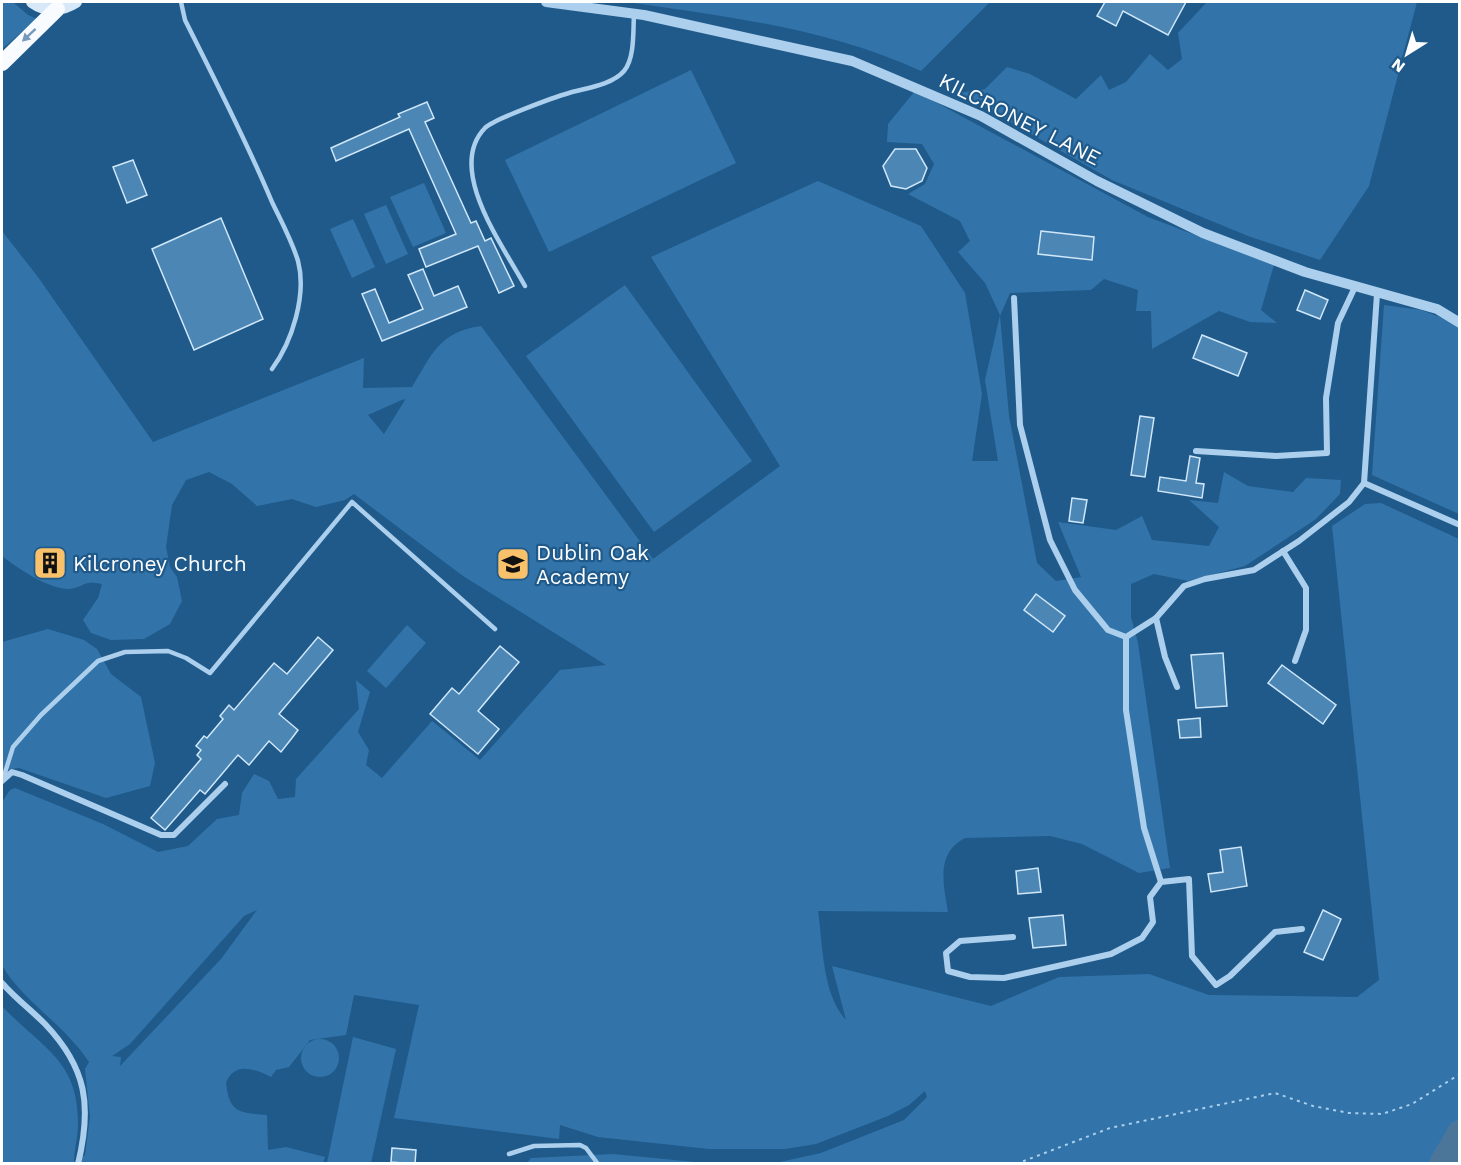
<svg xmlns="http://www.w3.org/2000/svg" width="1461" height="1165" font-family="'Work Sans',sans-serif">
	<style>
		.green { fill: #3274a9; fill-rule: evenodd }
		.lines { fill: none; stroke-linecap: round; stroke-linejoin: round }
		.river { stroke: #4c7699; stroke-width: 26 }
		.building { fill: #4b86b5; stroke: #d0e7f9; stroke-width: 1.5 }
		.path { stroke: #abcfec; stroke-width: 2; stroke-dasharray: 3 4.5; stroke-linecap: butt }
		.service { stroke: #abcfec; stroke-width: 4.5 }
		.minor { stroke: #abcfec; stroke-width: 6 }
		.tertiary { stroke: #abcfec; stroke-width: 10 }
		.secondary { stroke: #d7e9f9; stroke-width: 12 }
		.trunk { stroke: #f8fbff; stroke-width: 16 }
		.oneway { fill: #769ab9 }
		.labels { text-anchor: middle; dominant-baseline: central; stroke-width: 4.5; stroke-linejoin: round; paint-order: stroke }
		.street-label { font-size: 21px; fill: #fff; stroke: #1f5a8b }
		.poi-label { font-size: 21px; fill: #fff; stroke: #1f5a8b; text-anchor: start }
	</style>
	<rect width="100%" height="100%" fill="#1f5a8b"/>
	<!-- green -->
	<g class="green">
		<polygon points="2,2 13,2 28,15 37,19 2,49"/>
		<path d="M627,2H990L921,71C827,28 729,17 627,2Z"/>
		<polygon points="1207,2 1417,2 1369,186 1320,260 1248,236 1112,180 959,93 985,89 1007,67 1030,74 1076,99 1101,75 1109,90 1126,82 1150,54 1168,70 1182,59 1178,33"/>
		<polygon points="691,70 736,163 549,252 505,160"/>
		<path d="M915,91L1148,217L1274,265L1261,310L1277,323L1250,322L1219,311L1152,349L1151,311H1136L1138,290L1104,279L1091,290L1010,293L1000,316L1009,416L1037,563L1056,581L1081,577L1058,522L1116,530L1142,516L1152,540L1209,546L1219,527L1189,500L1218,503L1224,472L1248,486L1293,492L1306,478L1341,480L1340,494L1316,519L1245,566L1188,581L1154,574L1131,584V617L1138,643L1170,868L1139,873L1082,844L1050,836L965,838C936,853 943,883 948,912L818,911C823,945 822,994 846,1020L832,966L991,1006L1059,977L1149,974L1209,995L1357,997L1379,980L1332,526L1365,504L1381,503L1459,539V1163H742L780,1162L821,1153L904,1120L927,1097L925,1091L909,1105L888,1116L816,1144L785,1149H709L598,1137L560,1125L559,1139L394,1118L419,1005L354,995L346,1035L310,1040L289,1067L276,1070L271,1077C255,1069 234,1061 226,1083C229,1113 240,1113 267,1115L268,1150L286,1147L325,1157L323,1163H2V1006C41,1048 79,1059 78,1125C78,1137 74,1150 74,1162L85,1155L90,1117L85,1069L89,1062C66,1026 24,1002 3,967C0,958 2,824 2,802L10,790L15,788L103,824L158,852L188,846L217,819L239,815L242,793L254,774L269,781L278,799L295,797L296,779L359,709L356,680L370,692L358,732L369,750L366,765L382,778L432,721L480,760L560,670L606,665L463,576L354,494L345,500L316,507L292,499L257,506L232,484L209,472L186,480L172,505L166,547L170,567L177,577L182,601L170,624L144,639L111,640L91,633L83,620L98,598L102,584C82,580 85,587 70,589C50,590 17,568 2,556V231L38,277L153,442L364,358L363,388L412,387C432,354 439,332 481,326L653,559L780,466L651,257L818,181L921,226L965,293L982,394L972,461H998L985,380L1000,315L985,283L958,252L970,241L960,221L908,194L925,184L934,164L922,144L887,142L888,124ZM404,399L405,400L384,434L368,415ZM257,910L221,959L120,1066L121,1057L112,1056L130,1044L244,916Z"/>
		<polygon points="424,183 446,233 413,247 390,197"/>
		<polygon points="386,205 408,254 386,264 364,214"/>
		<polygon points="353,219 375,267 352,278 330,229"/>
		<polygon points="625,285 752,461 654,532 526,356"/>
		<polygon points="1384,305 1421,310 1459,324 1459,514 1372,475"/>
		<polygon points="407,625 426,643 386,688 367,671"/>
		<polygon points="48,629 84,640 97,649 111,674 141,697 155,763 150,786 106,798 19,768 2,770 2,642"/>
		<polygon points="353,1037 396,1049 371,1163 327,1163"/>
		<circle cx="320" cy="1058" r="19"/>
		<polygon points="613,1154 705,1163 526,1164 531,1158"/>
	</g>
	<g class="lines">
		<!-- river -->
		<polyline class="river" points="1442,1164 1460,1133"/>
	</g>
	<!-- building -->
	<g class="building">
		<polygon points="1105,2 1186,2 1168,35 1123,11 1116,26 1097,16"/>
		<polygon points="427,102 434,118 425,122 471,223 476,221 485,241 491,238 514,286 499,293 478,246 426,267 419,249 456,234 409,129 336,161 331,148 400,117 398,114"/>
		<polygon points="895,149 916,149 927,168 922,181 906,189 891,186 883,166"/>
		<polygon points="133,160 147,195 127,203 113,167"/>
		<polygon points="221,218 263,319 194,350 152,249"/>
		<polygon points="1041,231 1094,237 1092,260 1038,254"/>
		<polygon points="423,269 434,296 458,286 467,307 382,341 362,294 375,289 389,323 423,309 408,275"/>
		<polygon points="1305,290 1328,300 1320,319 1297,310"/>
		<polygon points="1202,335 1247,353 1238,376 1193,358"/>
		<polygon points="1140,416 1154,418 1145,477 1131,475"/>
		<polygon points="1190,456 1200,458 1196,483 1204,484 1202,498 1158,491 1160,477 1186,481"/>
		<polygon points="1072,498 1087,500 1083,523 1069,521"/>
		<polygon points="45,552 61,558 56,573 40,567"/>
		<polygon points="1036,594 1065,616 1053,632 1024,610"/>
		<polygon points="318,637 333,650 279,714 298,730 292,738 281,752 269,741 249,765 238,755 205,794 200,790 165,830 151,818 201,759 197,755 201,750 196,746 204,736 207,738 223,719 220,716 229,705 234,710 274,663 287,674"/>
		<polygon points="500,646 519,662 478,711 499,729 478,754 430,714 452,688 459,694"/>
		<polygon points="1223,653 1227,706 1196,708 1191,655"/>
		<polygon points="1282,665 1336,705 1323,724 1268,683"/>
		<polygon points="1200,718 1201,737 1180,738 1178,720"/>
		<polygon points="1241,847 1247,886 1211,892 1208,874 1223,872 1220,850"/>
		<polygon points="1038,868 1041,892 1018,894 1016,871"/>
		<polygon points="1323,910 1341,919 1323,960 1304,952"/>
		<polygon points="1063,915 1066,945 1033,948 1029,918"/>
		<polygon points="392,1148 416,1150 415,1164 391,1162"/>
	</g>
	<g class="lines">
		<!-- path -->
		<polyline class="path" points="1016,1164 1110,1128 1275,1093 1313,1106 1349,1113 1382,1114 1412,1104 1460,1074"/>
		<!-- service -->
		<g class="service">
			<path d="M181,2L185,20C215,80 246,140 272,202C281,221 292,241 298,261C307,295 292,342 272,369"/>
			<path d="M525,286C504,247 445,169 485,128C494,119 555,97 569,93C586,88 612,85 624,71C635,58 633,30 634,14"/>
			<polyline points="3,779 13,747 41,715 98,661 125,652 168,651 186,658 210,673 352,502 495,629"/>
			<polyline points="509,1154 534,1146 580,1145 586,1148 598,1164"/>
		</g>
		<!-- minor -->
		<g class="minor">
			<polyline points="1014,298 1020,425 1050,540 1075,590 1108,630 1126,637 1156,618 1184,586 1205,579 1254,570 1299,541 1349,502 1364,483 1377,294"/>
			<polyline points="1196,451 1276,456 1327,453 1326,398 1338,323 1355,287"/>
			<polyline points="1364,483 1460,525"/>
			<polyline points="1283,551 1306,588 1306,630 1295,661"/>
			<polyline points="1156,618 1165,657 1177,687"/>
			<polyline points="1126,637 1126,710 1144,828 1161,882"/>
			<polyline points="2,781 12,772 22,775 161,835 174,835 225,784"/>
			<polyline points="1013,937 960,941 946,953 948,971 970,977 1004,978 1111,954 1142,938 1153,922 1150,897 1161,882 1189,879 1192,956 1216,985 1230,976 1275,932 1302,929"/>
			<path d="M2,983C15,998 31,1010 45,1024C87,1068 92,1106 78,1164"/>
		</g>
		<!-- tertiary -->
		<polyline class="tertiary" points="546,2 644,15 852,61 981,116 1097,181 1203,233 1305,272 1437,309 1460,323"/>
		<!-- secondary -->
		<path class="secondary" d="M32,2C46,12 62,11 76,2"/>
		<!-- trunk -->
		<polyline class="trunk" points="2,63 57,9"/>
	</g>
	<!-- one-way arrows -->
	<defs><path id="oneway-solid" d="M-6-.8H1V-3.2L6.5 0L1 3.2V.8H-6Z" transform="scale(1.5)"/></defs>
	<use class="oneway" href="#oneway-solid" transform="translate(29 35) rotate(137)"/>
	<!-- icons -->
	<defs>
		<g id="building-square" transform="scale(1.725)"><rect x="-9" y="-9" width="18" height="18" rx="4" fill="#fac16b" stroke="#1f5a8b"/><path d="M-4-6H4V6H1V3H-1V6H-4ZM-2.5-4.3h1.7v1.8h-1.7ZM.8-4.3h1.7v1.8H.8ZM-2.5-1h1.7V.8h-1.7ZM.8-1h1.7V.8H.8Z" fill="#111"/></g>
		<g id="school-square" transform="scale(1.725)"><rect x="-9" y="-9" width="18" height="18" rx="4" fill="#fac16b" stroke="#1f5a8b"/><path d="M0-5L7-2L0 1L-7-2ZM-4 1L0 2.5L4 1V4Q0 6-4 4Z" fill="#111"/></g>
	</defs>
	<g fill-rule="evenodd">
		<use href="#building-square" x="50" y="563"/>
		<use href="#school-square" x="513" y="564"/>
	</g>
	<g class="labels">
		<!-- street labels -->
		<g class="street-label">
			<text transform="translate(1020 119) rotate(27)">KILCRONEY LANE</text>
		</g>
		<!-- poi labels -->
		<g class="poi-label">
			<text x="536" y="552">Dublin Oak<tspan x="536" dy="24">Academy</tspan></text>
			<text x="73" y="563">Kilcroney Church</text>
		</g>
	</g>
	<!-- border -->
	<rect width="1461" height="1165" fill="none" stroke="#ffffff" stroke-width="6"/>
	<!-- north arrow -->
	<g transform="translate(1407 54) rotate(217)" stroke="#1f5a8b" stroke-width="4.5" paint-order="stroke">
	<path d="M0-4.5L10 22L0 15L-10 22Z" fill="#ffffff"/>
	<text y="-9" font-size="16" font-weight="bold" text-anchor="middle" fill="#ffffff">N</text>
	</g>
</svg>
